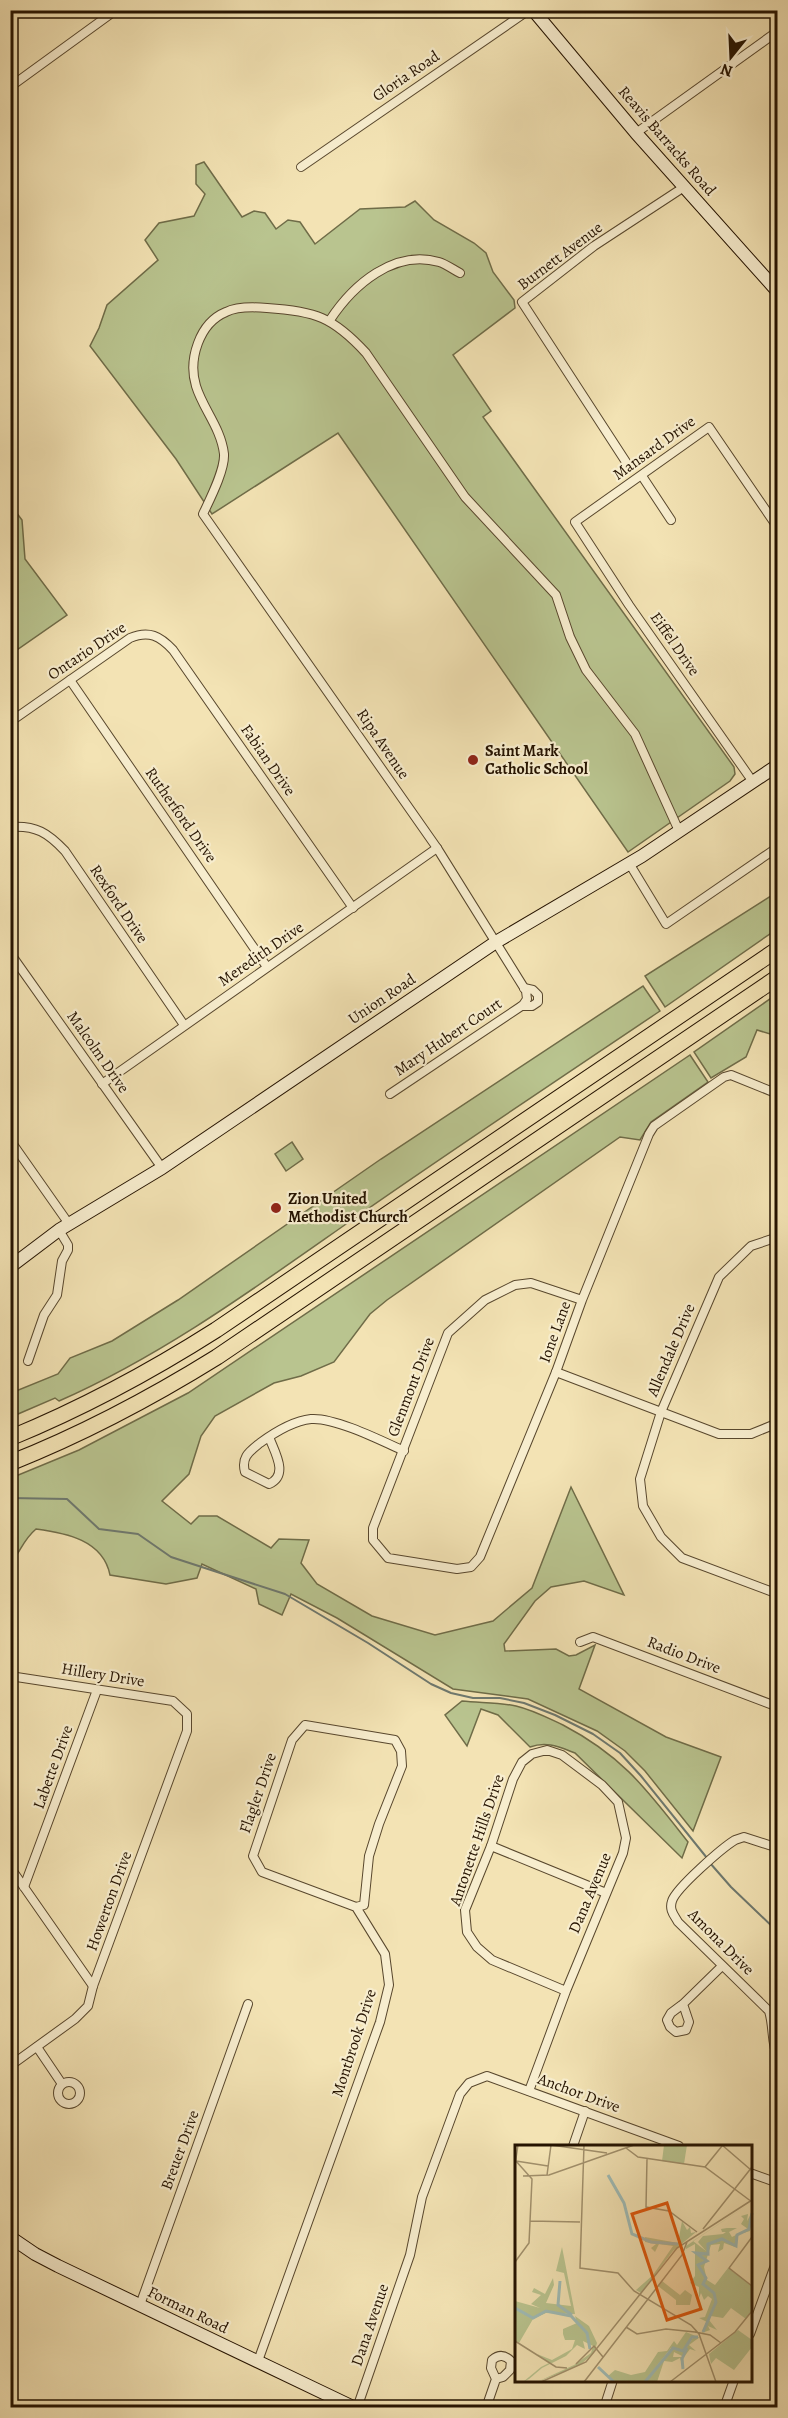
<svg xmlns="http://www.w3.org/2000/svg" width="788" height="2418" font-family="Alegreya,serif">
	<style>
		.green { fill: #b9c48f; stroke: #6f6c48; stroke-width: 1.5 }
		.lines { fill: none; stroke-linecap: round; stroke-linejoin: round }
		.stream { stroke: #6e786e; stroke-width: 2 }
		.street-casing { stroke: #58472d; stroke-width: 10 }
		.secondary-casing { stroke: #251300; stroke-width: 14 }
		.highway-casing { stroke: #251300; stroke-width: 17 }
		.street { stroke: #f7edce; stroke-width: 8 }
		.secondary { stroke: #f7edce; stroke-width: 12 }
		.highway { stroke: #f3e3b4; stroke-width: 15 }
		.poi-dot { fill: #8f2418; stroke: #f7edce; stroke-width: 2 }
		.labels { text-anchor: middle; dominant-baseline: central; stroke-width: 4.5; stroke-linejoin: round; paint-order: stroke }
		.street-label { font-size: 16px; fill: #251300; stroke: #f7edce }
		.poi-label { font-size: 16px; font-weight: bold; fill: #251300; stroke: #f7edce; text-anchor: start }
		.inset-river { fill: none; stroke: #9fbcb7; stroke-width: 3 }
		.inset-road { fill: none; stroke: #a1906c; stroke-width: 1.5 }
		.view { fill: #de560b; fill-opacity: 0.15; stroke: #de560b; stroke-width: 3 }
		.inset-edge { fill: none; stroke: #251300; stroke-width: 3 }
	</style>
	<rect width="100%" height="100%" fill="#f3e3b4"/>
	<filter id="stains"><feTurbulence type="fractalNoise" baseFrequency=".00333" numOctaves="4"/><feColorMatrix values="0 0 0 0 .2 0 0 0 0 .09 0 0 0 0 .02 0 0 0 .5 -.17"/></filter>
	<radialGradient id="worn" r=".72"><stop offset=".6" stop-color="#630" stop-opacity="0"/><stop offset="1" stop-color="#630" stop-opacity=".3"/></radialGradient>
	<!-- green -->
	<g class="green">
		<polygon points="204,162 242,217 254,211 265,213 276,229 288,220 300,222 315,244 360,209 405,207 415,201 434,220 474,243 486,253 493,272 514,300 515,308 453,355 491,411 483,417 734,767 735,774 730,781 628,852 338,433 212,514 176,459 90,346 99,328 107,305 158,260 145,240 159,223 194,216 205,194 196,184 196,165"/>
		<polygon points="10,504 22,520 25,559 67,615 11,654"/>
		<polygon points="777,892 777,929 665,1007 645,976"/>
		<path d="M643,986L660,1011C559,1079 458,1146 359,1215C263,1282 166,1354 59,1401L55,1398L11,1417V1393L58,1374L70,1358L112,1341L178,1300L381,1159Z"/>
		<polygon points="777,994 777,1036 757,1030 746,1057 711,1078 694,1052"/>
		<path d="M690,1055L708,1082L651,1122L640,1140L620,1137L387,1300L370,1314L334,1362L301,1376L274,1383L215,1416L201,1436L189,1474L162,1501L191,1524L199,1516H217L271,1548L279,1539L309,1540L301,1563L317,1584L372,1616L435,1635L493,1621L532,1588L571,1487L624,1595L584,1581L551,1587L535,1601L504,1644L505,1651L556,1649L569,1656L576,1655L595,1645L579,1689L666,1737L721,1757L693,1831L645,1771L625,1751L597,1731L528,1699L453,1689L337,1618L291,1594L282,1615L259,1604L256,1589L202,1564L197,1578L166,1584L110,1575C103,1540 66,1533 36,1529C23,1540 21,1551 11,1563V1478L79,1450L188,1393Z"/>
		<polygon points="292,1142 303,1159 286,1171 275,1154"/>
		<path d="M462,1701C480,1703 498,1702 516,1706C533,1710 548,1718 563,1725C624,1757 647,1790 688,1842L682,1858L575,1753C559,1747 547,1741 530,1747L498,1715L481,1709L467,1746L445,1715Z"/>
	</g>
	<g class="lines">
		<!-- stream -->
		<g class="stream">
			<polyline points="10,1498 67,1499 99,1529 138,1534 171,1557 285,1594 368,1643 431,1684 451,1693 473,1698 500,1698 524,1703 555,1715 593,1734 620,1753 641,1776 707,1858"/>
			<polyline points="710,1863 731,1887 778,1932"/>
		</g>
		<!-- street casing -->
		<g class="street-casing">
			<g id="street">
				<polyline points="10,87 116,10"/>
				<polyline points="636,133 778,31"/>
				<polyline points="301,167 529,10"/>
				<path d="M330,320C353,285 394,249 439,262C446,264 454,270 460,273"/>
				<polyline points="626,462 522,302 594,246 684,187"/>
				<polyline points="642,476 671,520"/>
				<polyline points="70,680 267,967"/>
				<path d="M10,722L130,638C149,630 160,636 173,650L353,908"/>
				<polyline points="753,782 629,605 575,522 709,427 778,528"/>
				<path d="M10,827C36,825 48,833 65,851L184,1025"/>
				<polyline points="629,863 666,924 778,847"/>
				<polyline points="10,953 162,1168"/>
				<polyline points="522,1006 532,1006 538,1002 538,995 533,990 524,988"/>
				<polyline points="102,1084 437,848"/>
				<path d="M390,1094L523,1005L527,999L526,991L437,848L203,514C210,499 225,470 224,454C221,428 203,409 196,386C188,360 199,323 226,312C236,307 255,307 267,308C315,311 333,317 366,353L465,497L556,595L570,637L586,670L635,734L679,831"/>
				<polyline points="10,1140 69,1224"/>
				<polyline points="778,1237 751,1246 719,1277 661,1412 640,1479 643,1506 661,1537 682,1558 778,1594"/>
				<polyline points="582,1300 531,1283 515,1285 485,1300 448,1333 373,1528 373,1540 388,1558 457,1569 471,1567 480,1557 556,1372 582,1300 649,1134 654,1126 724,1077 731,1075 778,1094"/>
				<polyline points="28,1361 44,1315 57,1295 62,1261 68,1250 68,1245 59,1230"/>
				<polyline points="556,1372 719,1434 751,1434 778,1423"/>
				<path d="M269,1437C275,1453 289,1475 269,1484L245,1472C241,1457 249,1452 260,1443C275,1432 293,1421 311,1419C334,1417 382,1441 404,1451"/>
				<polyline points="580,1642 593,1637 778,1707"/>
				<polyline points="10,1676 173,1701 187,1714 187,1731 93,1986 88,2006 75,2019 10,2066"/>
				<polyline points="491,1846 606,1893"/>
				<path d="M778,1848L744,1837L735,1840C722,1848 676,1888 672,1901C669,1910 674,1915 678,1922L769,2011C774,2027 771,2044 778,2058"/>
				<polyline points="10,1867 93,1986"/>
				<polyline points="24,1887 97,1690"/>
				<polyline points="683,2004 689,2022 686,2030 676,2032 670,2027 667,2020 671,2013 683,2004 722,1966"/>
				<polyline points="37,2047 62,2084"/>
				<circle cx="69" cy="2093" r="11"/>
				<polyline points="529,2091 566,1991 623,1853 626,1838 618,1802 602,1785 562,1755 547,1750 532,1754 522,1762 513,1779 491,1846 465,1910 467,1932 477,1947 492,1960 566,1991"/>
				<polyline points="573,2146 585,2111"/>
				<polyline points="750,2173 778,2183"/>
				<polyline points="140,2305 248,2004"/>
				<polyline points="750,2334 778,2257"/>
				<polyline points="258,2361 380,2022 389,1985 385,1954 356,1907 364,1905 369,1856 379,1824 402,1766 401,1751 395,1740 305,1725 292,1740 253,1856 262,1872 356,1907"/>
				<polyline points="10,2394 13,2398 13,2408"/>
				<polyline points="357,2408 410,2255 422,2197 460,2094 469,2083 487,2076 679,2146"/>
				<path d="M486,2408L496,2379L503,2377L510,2370L511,2361C505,2355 499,2354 492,2360L491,2368L496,2379"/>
				<polyline points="604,2408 613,2380"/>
				<polyline points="724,2408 734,2380"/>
			</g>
		</g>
		<!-- secondary casing -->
		<g class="secondary-casing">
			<g id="secondary">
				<polyline points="533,10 636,133 778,292"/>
				<polyline points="10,1267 59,1230 162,1168 496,942 642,856 778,765"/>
				<polyline points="10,2237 35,2254 58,2266 355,2408"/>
			</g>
		</g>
		<!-- highway casing -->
		<g class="highway-casing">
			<g id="highway">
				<path d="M10,1438C83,1408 150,1372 216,1330L778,949"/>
				<path d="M10,1463C83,1434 151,1398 217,1357L778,977"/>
			</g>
		</g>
		<!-- street -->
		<use href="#street" class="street"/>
		<!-- secondary -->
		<use href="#secondary" class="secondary"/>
		<!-- highway -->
		<use href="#highway" class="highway"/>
	</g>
	<!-- markers -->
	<g class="poi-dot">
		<circle cx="473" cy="760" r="6"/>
		<circle cx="276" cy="1208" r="6"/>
	</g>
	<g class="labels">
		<!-- street labels -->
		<g class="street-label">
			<text transform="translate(406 76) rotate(-34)">Gloria Road</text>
			<text transform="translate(667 141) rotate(49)">Reavis Barracks Road</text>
			<text transform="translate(560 256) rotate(-37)">Burnett Avenue</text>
			<text transform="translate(654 448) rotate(-36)">Mansard Drive</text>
			<text transform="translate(675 644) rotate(55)">Eiffel Drive</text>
			<text transform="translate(87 651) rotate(-34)">Ontario Drive</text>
			<text transform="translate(383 744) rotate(56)">Ripa Avenue</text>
			<text transform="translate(268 760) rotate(55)">Fabian Drive</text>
			<text transform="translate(181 815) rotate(55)">Rutherford Drive</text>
			<text transform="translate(119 904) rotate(56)">Rexford Drive</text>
			<text transform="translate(261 954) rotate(-35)">Meredith Drive</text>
			<text transform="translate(382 999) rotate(-34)">Union Road</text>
			<text transform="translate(448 1037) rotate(-34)">Mary Hubert Court</text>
			<text transform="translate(98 1052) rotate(55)">Malcolm Drive</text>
			<text transform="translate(555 1332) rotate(-70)">Ione Lane</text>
			<text transform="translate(671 1350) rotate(-67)">Allendale Drive</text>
			<text transform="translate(411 1387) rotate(-69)">Glenmont Drive</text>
			<text transform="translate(684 1655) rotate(21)">Radio Drive</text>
			<text transform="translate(103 1675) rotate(9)">Hillery Drive</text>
			<text transform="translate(53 1767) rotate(-70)">Labette Drive</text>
			<text transform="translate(258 1793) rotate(-71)">Flagler Drive</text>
			<text transform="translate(477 1840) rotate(-71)">Antonette Hills Drive</text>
			<text transform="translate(590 1893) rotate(-67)">Dana Avenue</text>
			<text transform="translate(109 1901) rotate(-70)">Howerton Drive</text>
			<text transform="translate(721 1942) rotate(45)">Amona Drive</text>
			<text transform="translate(354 2043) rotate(-72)">Montbrook Drive</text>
			<text transform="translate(579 2093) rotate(20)">Anchor Drive</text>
			<text transform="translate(180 2150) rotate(-70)">Breuer Drive</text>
			<text transform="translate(188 2310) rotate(26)">Forman Road</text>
			<text transform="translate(370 2325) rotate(-71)">Dana Avenue</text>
		</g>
		<!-- poi labels -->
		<g class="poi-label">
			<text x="485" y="751">Saint Mark<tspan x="485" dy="18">Catholic School</tspan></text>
			<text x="288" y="1199">Zion United<tspan x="288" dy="18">Methodist Church</tspan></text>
		</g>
	</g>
	<!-- overview -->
	<g transform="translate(515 2145)">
		<rect width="237" height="237" fill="#f3e3b4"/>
		<path d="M149,0H172L169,19L147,16ZM237,57L178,96L191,106L183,97L188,91L208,89L211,87H207L206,84L212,83H222L214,87L217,92L233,84L226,79L229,74L226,71L233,69L232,76L237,67L235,86L222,90L220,102L209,98L208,104L203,107L205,99L196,100L189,122L192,135L200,140L213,123L237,141V165L231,174L216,163L208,173L196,171L194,175L202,185L193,181L195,185L187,188L192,177L184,173L190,172L197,154L193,151L189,155L186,148L184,153V142L175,138L180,131V99L171,104V101ZM167,76L172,85L175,82L176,88L181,87L158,106L126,148L121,145L138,130L158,101L144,99L140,107L136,103L141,99L130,97V92L163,98ZM47,102L60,169L31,168L18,174L4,198L0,195V156L25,163L16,159L26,150L17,147L19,143L30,149L38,133L39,140L31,158L56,161L49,128L41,126ZM147,136L165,150L170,145L177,150L175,160H161V155L143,141ZM60,171L74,181L82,198L79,208L65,220L22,237L59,220L76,208L78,201L68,196L70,204L62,200L51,211L27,223L14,234L8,237L26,222L34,218L22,209L37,215L57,204L60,195H50L48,189V184L62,178ZM223,185L237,195V202L219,225L201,213L196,219L194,209ZM171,187L183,192H176L168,205L156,203L129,237H101L93,231L100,225L116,230L130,227L143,207L152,206L159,196L162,200ZM185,192L174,200L181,206L175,204L169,212L159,207L158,212H168L169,225L165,213L157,217L149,216L142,237H131L158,203L169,206L178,193Z" fill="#b9c48f"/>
		<path class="inset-river" d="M93,30L109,58L117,89L136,97L163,99M45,136L43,160L57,170M0,163L18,173L31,166L56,171L72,188L75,204M188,187L201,157L199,148L188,139L191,133L183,120L192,116L181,108L193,109V99L207,94L221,101L222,90L234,84L237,68M83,222L99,237M168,224L167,214L172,203M130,237L158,203L168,206L177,192H183"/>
		<path class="inset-road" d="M36,0L92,8M69,0L65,123L103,128L119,146L176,180L184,189L201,237M207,0L236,25M111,3L123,12L190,22L237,57M132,14L131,62L154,66L182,87M0,15L17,34L14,98L0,117M1,16L33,21M0,20L3,0M190,22L207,1M32,30L36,0M8,31L34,30L119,0M15,76L65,77M188,84L237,22M237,92L214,123L237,141M111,182L122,189L151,184L180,187L195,190L206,198M0,196L41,222L52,223M61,219L79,201L88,212M26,237L71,217L162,103L237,55M69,237L167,110L172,97M155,237L220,187L237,166"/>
		<path class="view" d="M152,58L186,164L152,175L117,69Z"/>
		<rect width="237" height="237" class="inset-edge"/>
	</g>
	<!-- margin -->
	<rect width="788" height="2418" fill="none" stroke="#f3e3b4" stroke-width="36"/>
	<rect x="12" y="12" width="764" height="2394" fill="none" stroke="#251300" stroke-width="3"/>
	<rect x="18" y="18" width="752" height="2382" fill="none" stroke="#251300" stroke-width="1.5"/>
	<!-- north arrow -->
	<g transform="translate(731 57) rotate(198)" stroke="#f7edce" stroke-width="4.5" paint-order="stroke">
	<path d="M0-4.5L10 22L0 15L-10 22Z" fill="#251300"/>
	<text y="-9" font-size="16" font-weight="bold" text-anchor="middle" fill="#251300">N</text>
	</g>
	<rect width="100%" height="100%" filter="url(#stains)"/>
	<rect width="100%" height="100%" fill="url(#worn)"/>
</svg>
